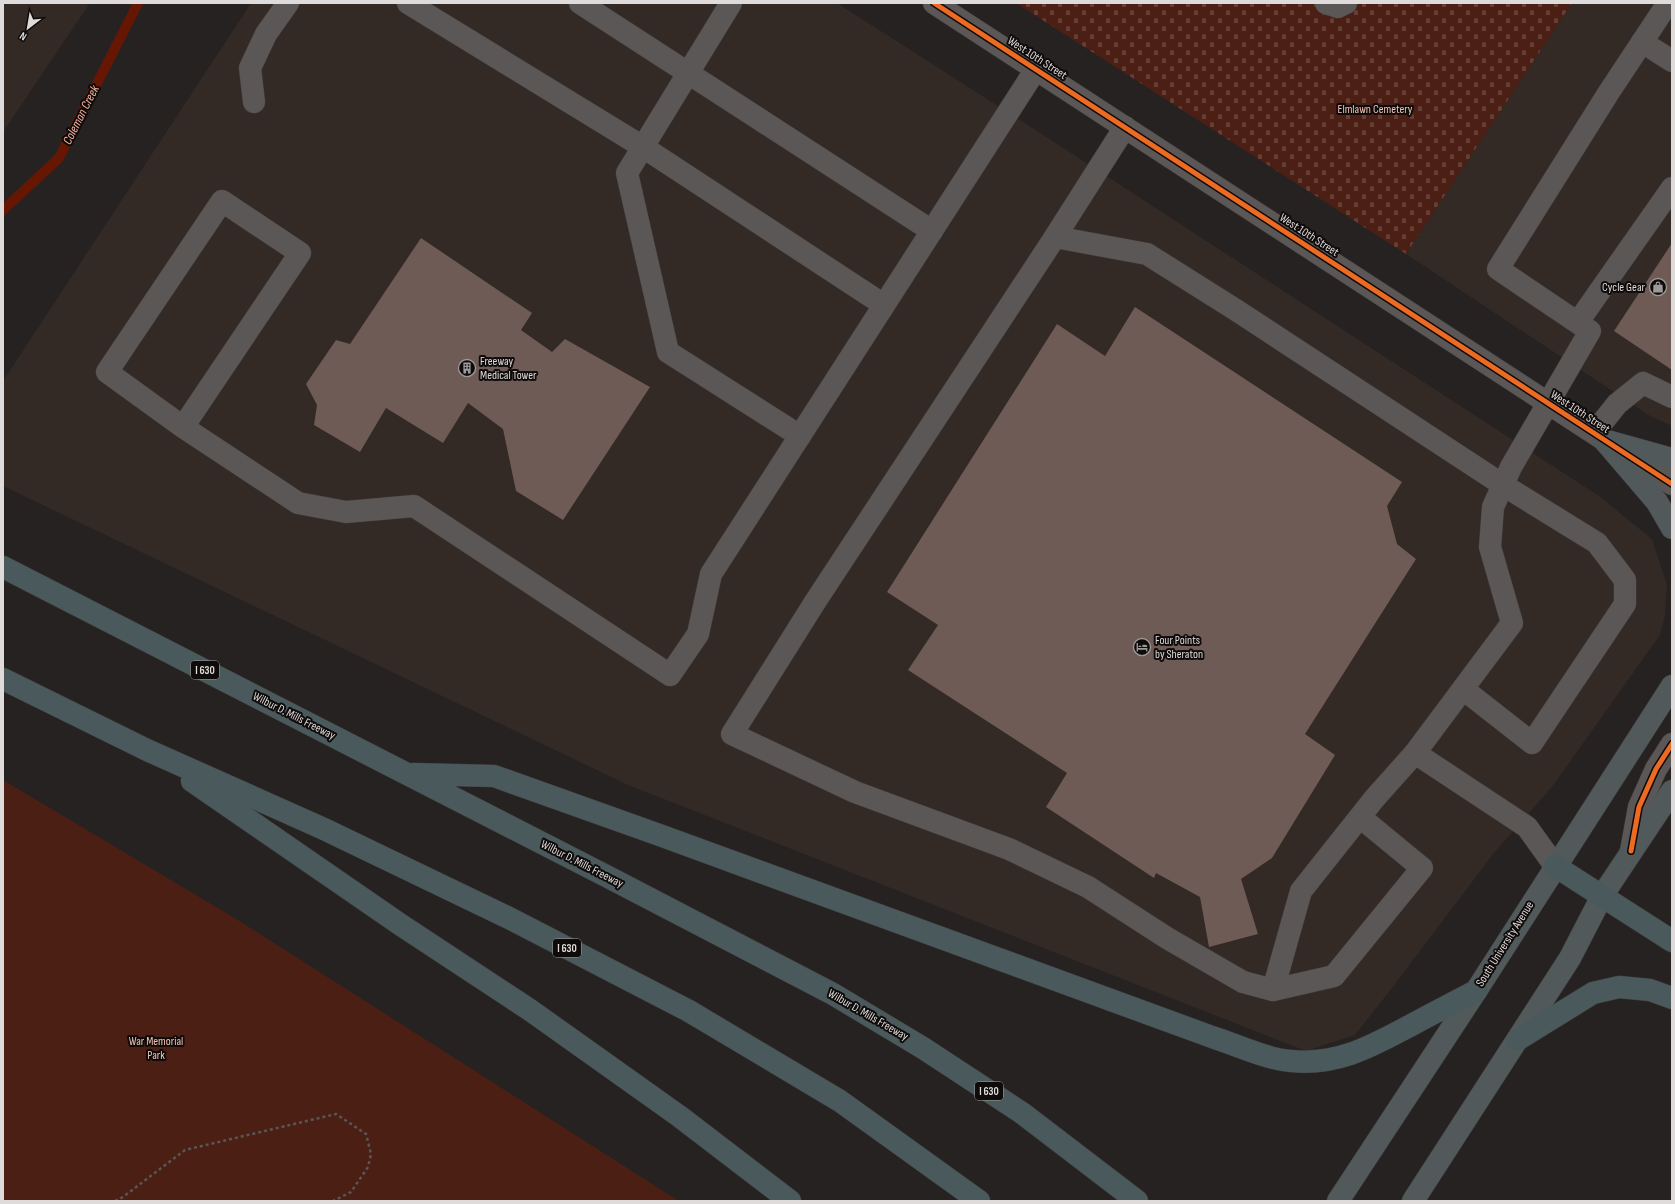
<svg xmlns="http://www.w3.org/2000/svg" width="1675" height="1204" font-family="'Sofia Sans Condensed',sans-serif">
	<style>
		.built { fill: #332925 }
		.cemetery { fill: url(#cemetery-stones) }
		.green { fill: #4c1f14 }
		.lines { fill: none; stroke-linecap: round; stroke-linejoin: round }
		.stream { stroke: #661703; stroke-width: 10 }
		.building { fill: #6e5b56 }
		.minor-casing { stroke: #403d3c; stroke-width: 23 }
		.major-casing { stroke: #403d3c; stroke-width: 23 }
		.highway-casing { stroke: #403d3c; stroke-width: 23 }
		.path { stroke: #595756; stroke-width: 2.5; stroke-dasharray: 3 3; stroke-linecap: butt }
		.minor { stroke: #5a5756; stroke-width: 22 }
		.major { stroke: #51595a; stroke-width: 22 }
		.highway { stroke: #4a595b; stroke-width: 22 }
		.cycleway-casing { stroke: #0e0b0a; stroke-width: 8 }
		.cycleway { stroke: #ed6a23; stroke-width: 5 }
		.labels { text-anchor: middle; dominant-baseline: central; stroke-width: 4; stroke-linejoin: round; paint-order: stroke }
		.shield { fill: #0e0b0a; stroke: #a09d9c; stroke-width: 1 }
		.shield-label { font-size: 11px; font-weight: bold; fill: #dfdbda }
		.street-label { font-size: 12px; fill: #dfdbda; stroke: #0e0b0a }
		.park-label { font-size: 12px; fill: #f4c2b5; stroke: #0e0b0a }
		.poi-label { font-size: 12px; fill: #dfdbda; stroke: #0e0b0a; text-anchor: start }
		.water-label { font-size: 13px; font-style: italic; fill: #fdb3a0; stroke: #0e0b0a }
	</style>
	<defs>
		<pattern id="cemetery-stones" width="16" height="16" patternUnits="userSpaceOnUse"><rect width="16" height="16" fill="#4c1f14"/><path d="M2 7V4a2 2 0 0 1 4 0v3zM10 15v-3a2 2 0 0 1 4 0v3z" fill="#653f36"/></pattern>
	</defs>
	<rect width="100%" height="100%" fill="#252221"/>
	<!-- built -->
	<g class="built">
		<polygon points="3,3 90,3 3,132"/>
		<polygon points="251,3 837,3 1045,136 1599,496 1652,539 1667,585 1665,616 1660,635 1552,787 1494,853 1392,988 1355,1035 1306,1051 628,785 3,486 3,381"/>
		<polygon points="1572,3 1672,3 1672,426 1650,416 1406,254"/>
	</g>
	<!-- cemetery -->
	<polygon class="cemetery" points="1016,3 1572,3 1406,254"/>
	<!-- green -->
	<polygon class="green" points="3,780 238,920 679,1201 3,1201"/>
	<g class="lines">
		<!-- stream -->
		<polyline class="stream" points="3,210 59,158 138,3"/>
	</g>
	<!-- building -->
	<g class="building">
		<polygon points="421,238 532,313 521,330 552,352 565,339 650,387 563,520 516,491 503,429 468,403 443,443 386,408 360,452 314,425 317,405 306,384 336,340 350,344"/>
		<polygon points="1672,243 1672,370 1614,331"/>
		<polygon points="1135,307 1402,482 1387,506 1397,544 1416,559 1305,734 1335,755 1272,858 1241,879 1258,934 1209,947 1200,897 1156,873 1154,878 1046,807 1067,773 908,670 938,625 887,592 1057,324 1105,356"/>
	</g>
	<g class="lines">
		<!-- minor casing -->
		<g class="minor-casing">
			<g id="minor">
				<polyline points="408,3 643,147 884,305"/>
				<polyline points="580,3 932,231"/>
				<polyline points="731,3 627,173 668,352 800,436"/>
				<polyline points="934,3 1672,484"/>
				<polyline points="1326,3 1338,7 1346,3"/>
				<polyline points="1642,42 1672,61"/>
				<polyline points="254,102 250,68 266,34 288,3"/>
				<polyline points="1125,127 1055,237 1147,254 1236,310 1503,485 1597,543 1625,580 1625,604 1532,743 1463,689"/>
				<polyline points="1055,237 815,602 732,734 855,792 1009,849 1088,887 1167,938 1243,982 1273,990 1301,891 1374,799 1415,753 1512,623 1490,547 1493,507 1511,467 1590,331 1498,269 1609,92 1668,3"/>
				<polyline points="1578,322 1672,188"/>
				<polyline points="183,427 300,253 222,201 107,372 183,427 298,503 346,512 414,506 670,675 698,634 711,574 1036,69"/>
				<polyline points="1594,433 1617,404 1643,383 1672,397"/>
				<polyline points="1415,753 1527,827 1555,866"/>
				<polyline points="1631,851 1639,807 1656,769 1672,744"/>
				<polyline points="1273,990 1334,976 1422,868 1360,817"/>
			</g>
		</g>
		<!-- major casing -->
		<g class="major-casing">
			<g id="major">
				<polyline points="1604,440 1657,502 1672,528"/>
				<polyline points="1604,440 1672,459"/>
				<polyline points="1338,1201 1476,991 1672,686"/>
				<polyline points="1413,1201 1570,958 1602,896 1672,791"/>
			</g>
		</g>
		<!-- highway casing -->
		<g class="highway-casing">
			<g id="highway">
				<polyline points="3,567 614,880 833,994 923,1048 1022,1113 1137,1201"/>
				<polyline points="3,679 147,750 324,829 511,919 689,1011 840,1101 979,1201"/>
				<path d="M413,774L494,776L665,837L1212,1037C1237,1045 1266,1059 1291,1061C1340,1066 1375,1044 1417,1022C1436,1012 1456,1001 1476,991"/>
				<polyline points="192,781 401,925 530,1010 679,1116 790,1201"/>
				<polyline points="1555,866 1672,941"/>
				<polyline points="1517,1040 1593,993 1619,987 1650,990 1672,998"/>
			</g>
		</g>
		<!-- path -->
		<polyline class="path" points="115,1201 123,1197 185,1150 336,1114 366,1134 371,1154 368,1167 351,1192 333,1201"/>
		<!-- minor -->
		<use href="#minor" class="minor"/>
		<!-- major -->
		<use href="#major" class="major"/>
		<!-- highway -->
		<use href="#highway" class="highway"/>
		<!-- cycleway casing -->
		<g class="cycleway-casing">
			<g id="cycleway">
				<polyline points="934,3 1672,484"/>
				<polyline points="1631,851 1639,807 1656,769 1672,744"/>
			</g>
		</g>
		<!-- cycleway -->
		<use href="#cycleway" class="cycleway"/>
	</g>
	<!-- icons -->
	<defs>
		<g id="shop-ring" transform="scale(0.9)"><circle r="9.5" fill="#0e0b0a" stroke="#9e9a99" stroke-width="1.5"/><path d="M-5-2.5h2.3a2.7 3.5 0 0 1 5.4 0H5L5.5 6h-11ZM-1.5-2.5h3a1.5 2.3 0 0 0-3 0Z" fill="#9e9a99"/></g>
		<g id="building-ring" transform="scale(0.9)"><circle r="9.5" fill="#0e0b0a" stroke="#9e9a99" stroke-width="1.5"/><path d="M-4-6H4V6H1V3H-1V6H-4ZM-2.5-4.3h1.7v1.8h-1.7ZM.8-4.3h1.7v1.8H.8ZM-2.5-1h1.7V.8h-1.7ZM.8-1h1.7V.8H.8Z" fill="#9e9a99"/></g>
		<g id="hotel-ring" transform="scale(0.9)"><circle r="9.5" fill="#0e0b0a" stroke="#9e9a99" stroke-width="1.5"/><path d="M-6-4.5h1.5V1H6V5H4.5V3h-9V5H-6ZM-4 0a1.8 1.8 0 1 1 3.6 0ZM.5 0V-2.5h3Q6-2.5 6 0Z" fill="#9e9a99"/></g>
	</defs>
	<g fill-rule="evenodd">
		<use href="#shop-ring" x="1658" y="287"/>
		<use href="#building-ring" x="467" y="368"/>
		<use href="#hotel-ring" x="1142" y="647"/>
	</g>
	<g class="labels">
		<!-- shield labels -->
		<g class="shield">
			<rect x="191" y="661" width="28" height="18" rx="3"/>
			<rect x="553" y="939" width="28" height="18" rx="3"/>
			<rect x="975" y="1082" width="28" height="18" rx="3"/>
		</g>
		<g class="shield-label">
			<text x="205" y="670">I 630</text>
			<text x="567" y="948">I 630</text>
			<text x="989" y="1091">I 630</text>
		</g>
		<!-- street labels -->
		<g class="street-label">
			<text transform="translate(1037 58) rotate(33)">West 10th Street</text>
			<text transform="translate(1309 235) rotate(33)">West 10th Street</text>
			<text transform="translate(1580 412) rotate(33)">West 10th Street</text>
			<text transform="translate(294 716) rotate(27)">Wilbur D. Mills Freeway</text>
			<text transform="translate(582 864) rotate(27)">Wilbur D. Mills Freeway</text>
			<text transform="translate(1505 944) rotate(-58)">South University Avenue</text>
			<text transform="translate(868 1015) rotate(30)">Wilbur D. Mills Freeway</text>
		</g>
		<!-- park labels -->
		<g class="park-label">
			<text x="1375" y="109">Elmlawn Cemetery</text>
			<text x="156" y="1041">War Memorial<tspan x="156" dy="14">Park</tspan></text>
		</g>
		<!-- poi labels -->
		<g class="poi-label">
			<text x="1645" y="287" text-anchor="end">Cycle Gear</text>
			<text x="480" y="361">Freeway<tspan x="480" dy="14">Medical Tower</tspan></text>
			<text x="1155" y="640">Four Points<tspan x="1155" dy="14">by Sheraton</tspan></text>
		</g>
		<!-- water labels -->
		<g class="water-label">
			<text transform="translate(81 115) rotate(-63)">Coleman Creek</text>
		</g>
	</g>
	<!-- border -->
	<rect width="1675" height="1204" fill="none" stroke="#dfdbda" stroke-width="8"/>
	<!-- north arrow -->
	<g transform="translate(28 28) rotate(211)" stroke="#0e0b0a" stroke-width="3" paint-order="stroke">
	<path d="M0-3L7 15L0 10L-7 15Z" fill="#dfdbda"/>
	<text y="-6" font-size="11" font-weight="bold" text-anchor="middle" fill="#dfdbda">N</text>
	</g>
</svg>
